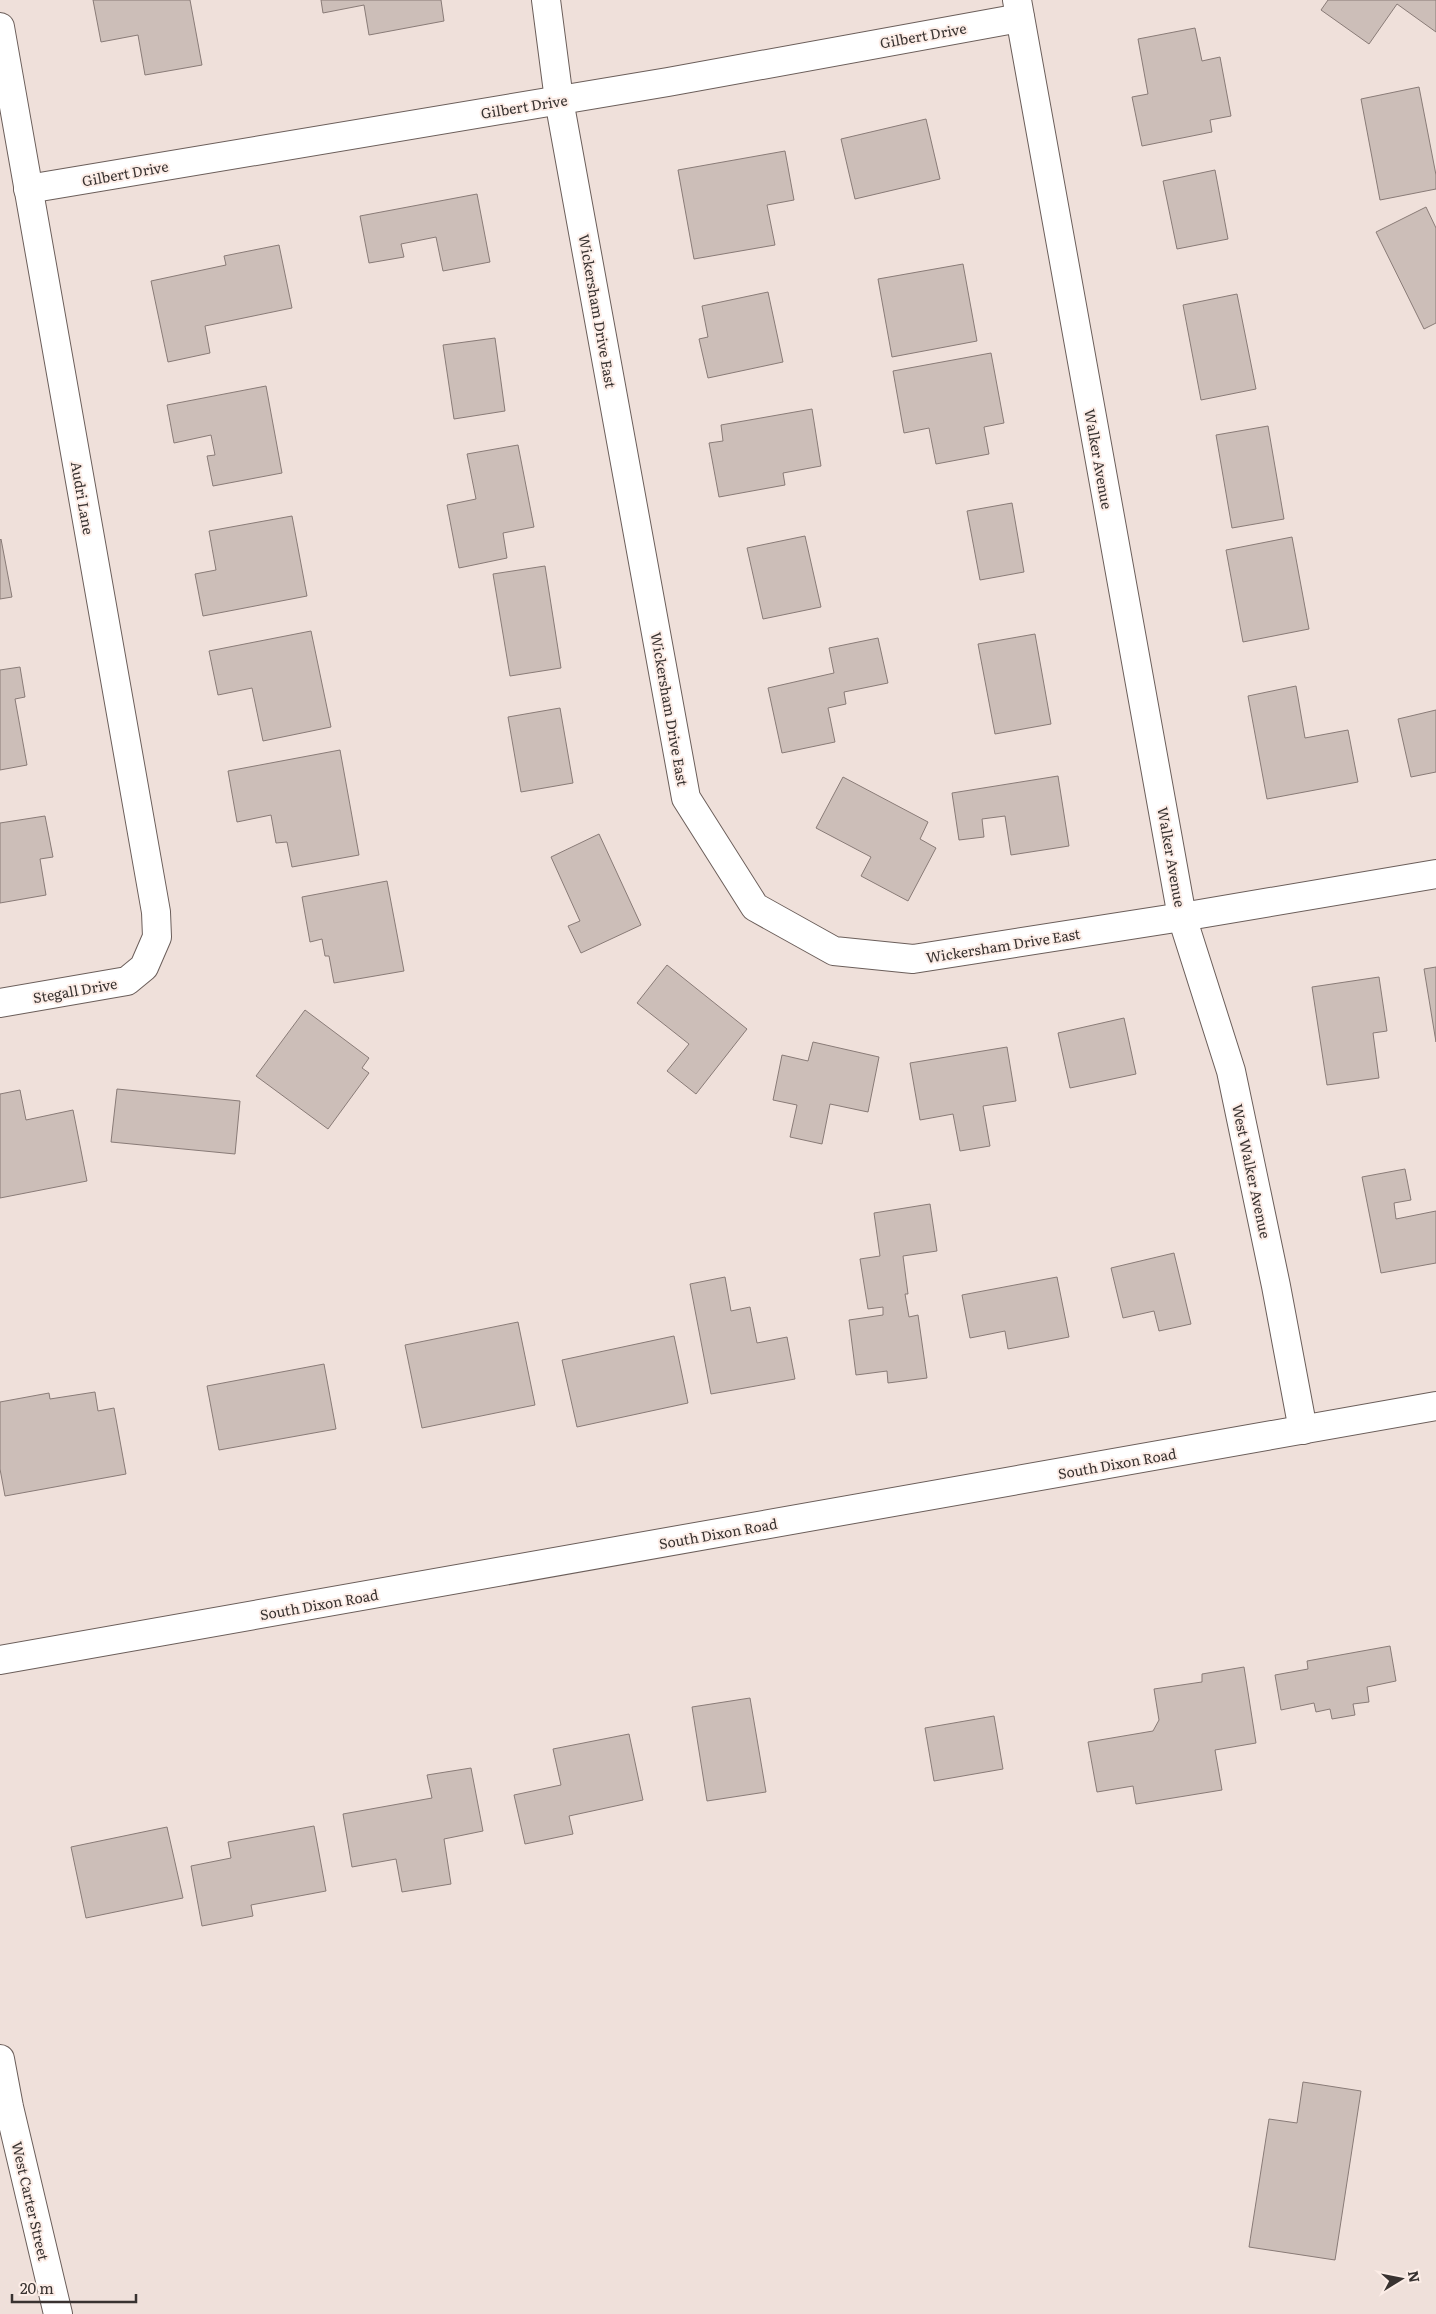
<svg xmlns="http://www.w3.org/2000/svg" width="1436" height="2314" font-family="Literata,serif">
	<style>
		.building { fill: #ccbeb8; stroke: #897b77 }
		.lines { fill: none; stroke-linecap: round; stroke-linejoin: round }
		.street-casing { stroke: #6b5e5a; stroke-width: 30 }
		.secondary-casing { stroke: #6b5e5a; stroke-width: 30 }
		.street { stroke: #fff; stroke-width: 28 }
		.secondary { stroke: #fff; stroke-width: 28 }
		.labels { text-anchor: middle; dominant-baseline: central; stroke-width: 4; stroke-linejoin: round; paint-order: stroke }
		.street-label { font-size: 14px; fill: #383230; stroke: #fcede7 }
	</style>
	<rect width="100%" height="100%" fill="#efe0da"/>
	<!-- building -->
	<g class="building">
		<polygon points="93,0 190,0 202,65 145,75 138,35 101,42"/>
		<polygon points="321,0 441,0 444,21 369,35 364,5 323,13"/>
		<polygon points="1328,0 1436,0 1436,32 1397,4 1369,44 1321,10"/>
		<polygon points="1195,28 1202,61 1220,57 1231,116 1210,120 1212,132 1142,146 1132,97 1148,94 1138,39"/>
		<polygon points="1419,87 1436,175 1436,189 1380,200 1361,99"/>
		<polygon points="926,119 940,179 855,199 841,139"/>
		<polygon points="785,151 794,200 767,205 775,245 694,259 678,170"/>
		<polygon points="1215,170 1228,239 1177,249 1163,181"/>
		<polygon points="477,194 490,262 443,271 436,237 401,244 404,257 369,263 360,216"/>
		<polygon points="1426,207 1436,228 1436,323 1424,329 1376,232"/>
		<polygon points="279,245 292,308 205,326 210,353 168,362 151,281 226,265 224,256"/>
		<polygon points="963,264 977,341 892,357 878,279"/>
		<polygon points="768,292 783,362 708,378 699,339 708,337 702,306"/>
		<polygon points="1237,294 1256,389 1201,400 1183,305"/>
		<polygon points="495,338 505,411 454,419 443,345"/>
		<polygon points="991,353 1004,423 984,427 989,454 936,464 929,428 904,433 893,371"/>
		<polygon points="266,386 282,473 213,486 207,456 215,455 211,435 174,443 167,405"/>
		<polygon points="812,409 821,466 783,473 785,485 719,497 709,443 723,441 721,425"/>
		<polygon points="1268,426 1284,519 1232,528 1216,435"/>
		<polygon points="518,445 534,527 503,533 507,558 459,568 447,505 476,499 467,454"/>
		<polygon points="1012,503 1024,572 980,580 967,511"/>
		<polygon points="292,516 307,596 203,616 195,574 216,570 209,531"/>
		<polygon points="805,536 821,607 763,619 747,548"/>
		<polygon points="1292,537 1309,629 1243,642 1226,550"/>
		<polygon points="1,539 12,597 0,599 0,540"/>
		<polygon points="545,566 561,668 510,676 493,574"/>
		<polygon points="311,631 331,727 263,741 252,688 218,695 209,651"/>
		<polygon points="1035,634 1051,724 995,734 978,644"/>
		<polygon points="878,638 888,683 844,692 846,704 828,708 835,742 782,753 768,688 834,673 829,648"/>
		<polygon points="20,667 25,697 15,699 27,765 0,770 0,670"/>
		<polygon points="1296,686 1305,738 1348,730 1358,782 1267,799 1248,696"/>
		<polygon points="560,708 573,783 521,792 508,717"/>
		<polygon points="1436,710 1436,772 1411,777 1398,719"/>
		<polygon points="340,750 359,855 292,867 287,842 276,843 271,815 237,822 228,771"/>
		<polygon points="1058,776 1069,846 1011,855 1005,816 982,819 984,837 959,840 952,793"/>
		<polygon points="843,777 928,822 920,839 936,848 908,901 861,876 871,857 816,828"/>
		<polygon points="45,816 53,857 40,859 46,895 0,903 0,823"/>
		<polygon points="599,834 641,925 581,953 568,926 580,921 551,857"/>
		<polygon points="387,881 404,971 334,983 329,956 325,956 322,939 310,942 302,897"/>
		<polygon points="667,965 747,1029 696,1094 667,1071 689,1044 637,1003"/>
		<polygon points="1436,967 1436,1042 1424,969"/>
		<polygon points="1379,977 1387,1031 1373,1033 1379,1078 1327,1085 1312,987"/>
		<polygon points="305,1010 369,1058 362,1068 369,1073 328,1129 256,1076"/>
		<polygon points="1124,1018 1136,1074 1070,1088 1058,1033"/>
		<polygon points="813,1042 879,1057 868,1112 830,1104 822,1144 790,1137 797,1105 773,1100 782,1055 808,1061"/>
		<polygon points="1007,1047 1016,1101 983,1106 990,1146 960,1151 953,1114 920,1120 910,1063"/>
		<polygon points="117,1089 240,1101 235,1154 111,1142"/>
		<polygon points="20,1090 26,1120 73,1110 87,1181 0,1198 0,1094"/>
		<polygon points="1405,1169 1411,1200 1394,1203 1396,1219 1436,1211 1436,1263 1381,1273 1362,1177"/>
		<polygon points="930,1204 937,1251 903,1256 908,1294 905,1294 909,1317 918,1315 927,1378 888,1383 887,1371 856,1375 849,1320 883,1315 883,1307 868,1309 860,1259 880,1256 874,1213"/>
		<polygon points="1174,1253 1191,1324 1159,1331 1154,1311 1123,1318 1111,1268"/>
		<polygon points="725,1277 731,1311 750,1307 757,1343 787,1337 795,1379 711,1394 690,1284"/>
		<polygon points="1057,1277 1069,1337 1008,1349 1005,1331 970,1338 962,1295"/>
		<polygon points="518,1322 535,1405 422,1428 405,1345"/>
		<polygon points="674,1336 688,1403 577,1427 562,1360"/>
		<polygon points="324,1364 336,1429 219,1450 207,1386"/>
		<polygon points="95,1392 98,1411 114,1408 126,1474 5,1496 0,1469 0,1402 49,1393 50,1399"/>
		<polygon points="1390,1646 1396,1681 1367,1687 1369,1702 1353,1704 1355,1715 1332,1719 1330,1709 1316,1712 1314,1703 1281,1710 1275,1675 1308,1669 1307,1661"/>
		<polygon points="1244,1667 1256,1743 1215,1750 1222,1790 1136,1804 1133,1786 1097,1792 1088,1742 1153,1731 1159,1720 1154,1689 1202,1682 1202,1674"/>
		<polygon points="750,1698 766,1792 707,1801 692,1707"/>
		<polygon points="994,1716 1003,1769 934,1781 925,1728"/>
		<polygon points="629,1734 643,1800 569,1816 573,1834 525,1844 514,1795 561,1785 553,1749"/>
		<polygon points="471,1768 483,1831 444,1839 451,1884 402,1892 396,1859 352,1867 343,1814 432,1798 427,1775"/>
		<polygon points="314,1826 326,1891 251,1905 253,1916 202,1926 191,1866 231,1858 228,1842"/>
		<polygon points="167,1827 183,1898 86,1918 71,1847"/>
		<polygon points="1303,2082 1361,2091 1335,2260 1249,2247 1269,2119 1297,2123"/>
	</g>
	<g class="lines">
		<!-- street casing -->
		<g class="street-casing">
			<g id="street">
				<polyline points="546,0 559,100 686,798 755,907 834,951 913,959 1182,917 1436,874"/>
				<polyline points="1017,0 1182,917 1231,1071 1276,1286 1303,1430"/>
				<polyline points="0,27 156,912 157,937 144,967 127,981 0,1003"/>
				<polyline points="28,189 668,82 1020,18"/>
				<polyline points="0,2059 9,2107 58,2314"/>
			</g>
		</g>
		<!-- secondary casing -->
		<g class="secondary-casing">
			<polyline id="secondary" points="0,1660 1436,1406"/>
		</g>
		<!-- street -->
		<use href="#street" class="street"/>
		<!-- secondary -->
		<use href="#secondary" class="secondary"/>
	</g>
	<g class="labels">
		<!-- street labels -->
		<g class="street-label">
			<text transform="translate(923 35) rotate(-10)">Gilbert Drive</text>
			<text transform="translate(524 106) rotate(-9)">Gilbert Drive</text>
			<text transform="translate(125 173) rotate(-10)">Gilbert Drive</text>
			<text transform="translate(598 311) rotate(80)">Wickersham Drive East</text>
			<text transform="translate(1099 459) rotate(80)">Walker Avenue</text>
			<text transform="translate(83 498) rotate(80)">Audri Lane</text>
			<text transform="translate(670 709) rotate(80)">Wickersham Drive East</text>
			<text transform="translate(1172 857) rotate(80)">Walker Avenue</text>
			<text transform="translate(1003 945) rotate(-9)">Wickersham Drive East</text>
			<text transform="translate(75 990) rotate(-10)">Stegall Drive</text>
			<text transform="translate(1252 1171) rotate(78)">West Walker Avenue</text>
			<text transform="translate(1117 1463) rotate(-10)">South Dixon Road</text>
			<text transform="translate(718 1533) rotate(-10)">South Dixon Road</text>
			<text transform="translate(319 1604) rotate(-10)">South Dixon Road</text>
			<text transform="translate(31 2201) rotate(77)">West Carter Street</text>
		</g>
	</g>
	<!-- north arrow -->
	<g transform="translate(1401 2279) rotate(80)" stroke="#fcede7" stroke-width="4" paint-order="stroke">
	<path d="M0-4L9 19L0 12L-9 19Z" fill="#383230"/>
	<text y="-8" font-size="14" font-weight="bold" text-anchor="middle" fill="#383230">N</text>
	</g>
	<!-- scale -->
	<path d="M12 2294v8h124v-8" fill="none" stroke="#383230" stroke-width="2.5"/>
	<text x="20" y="2294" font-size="15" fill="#383230" stroke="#fcede7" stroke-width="4" paint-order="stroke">20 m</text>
</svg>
